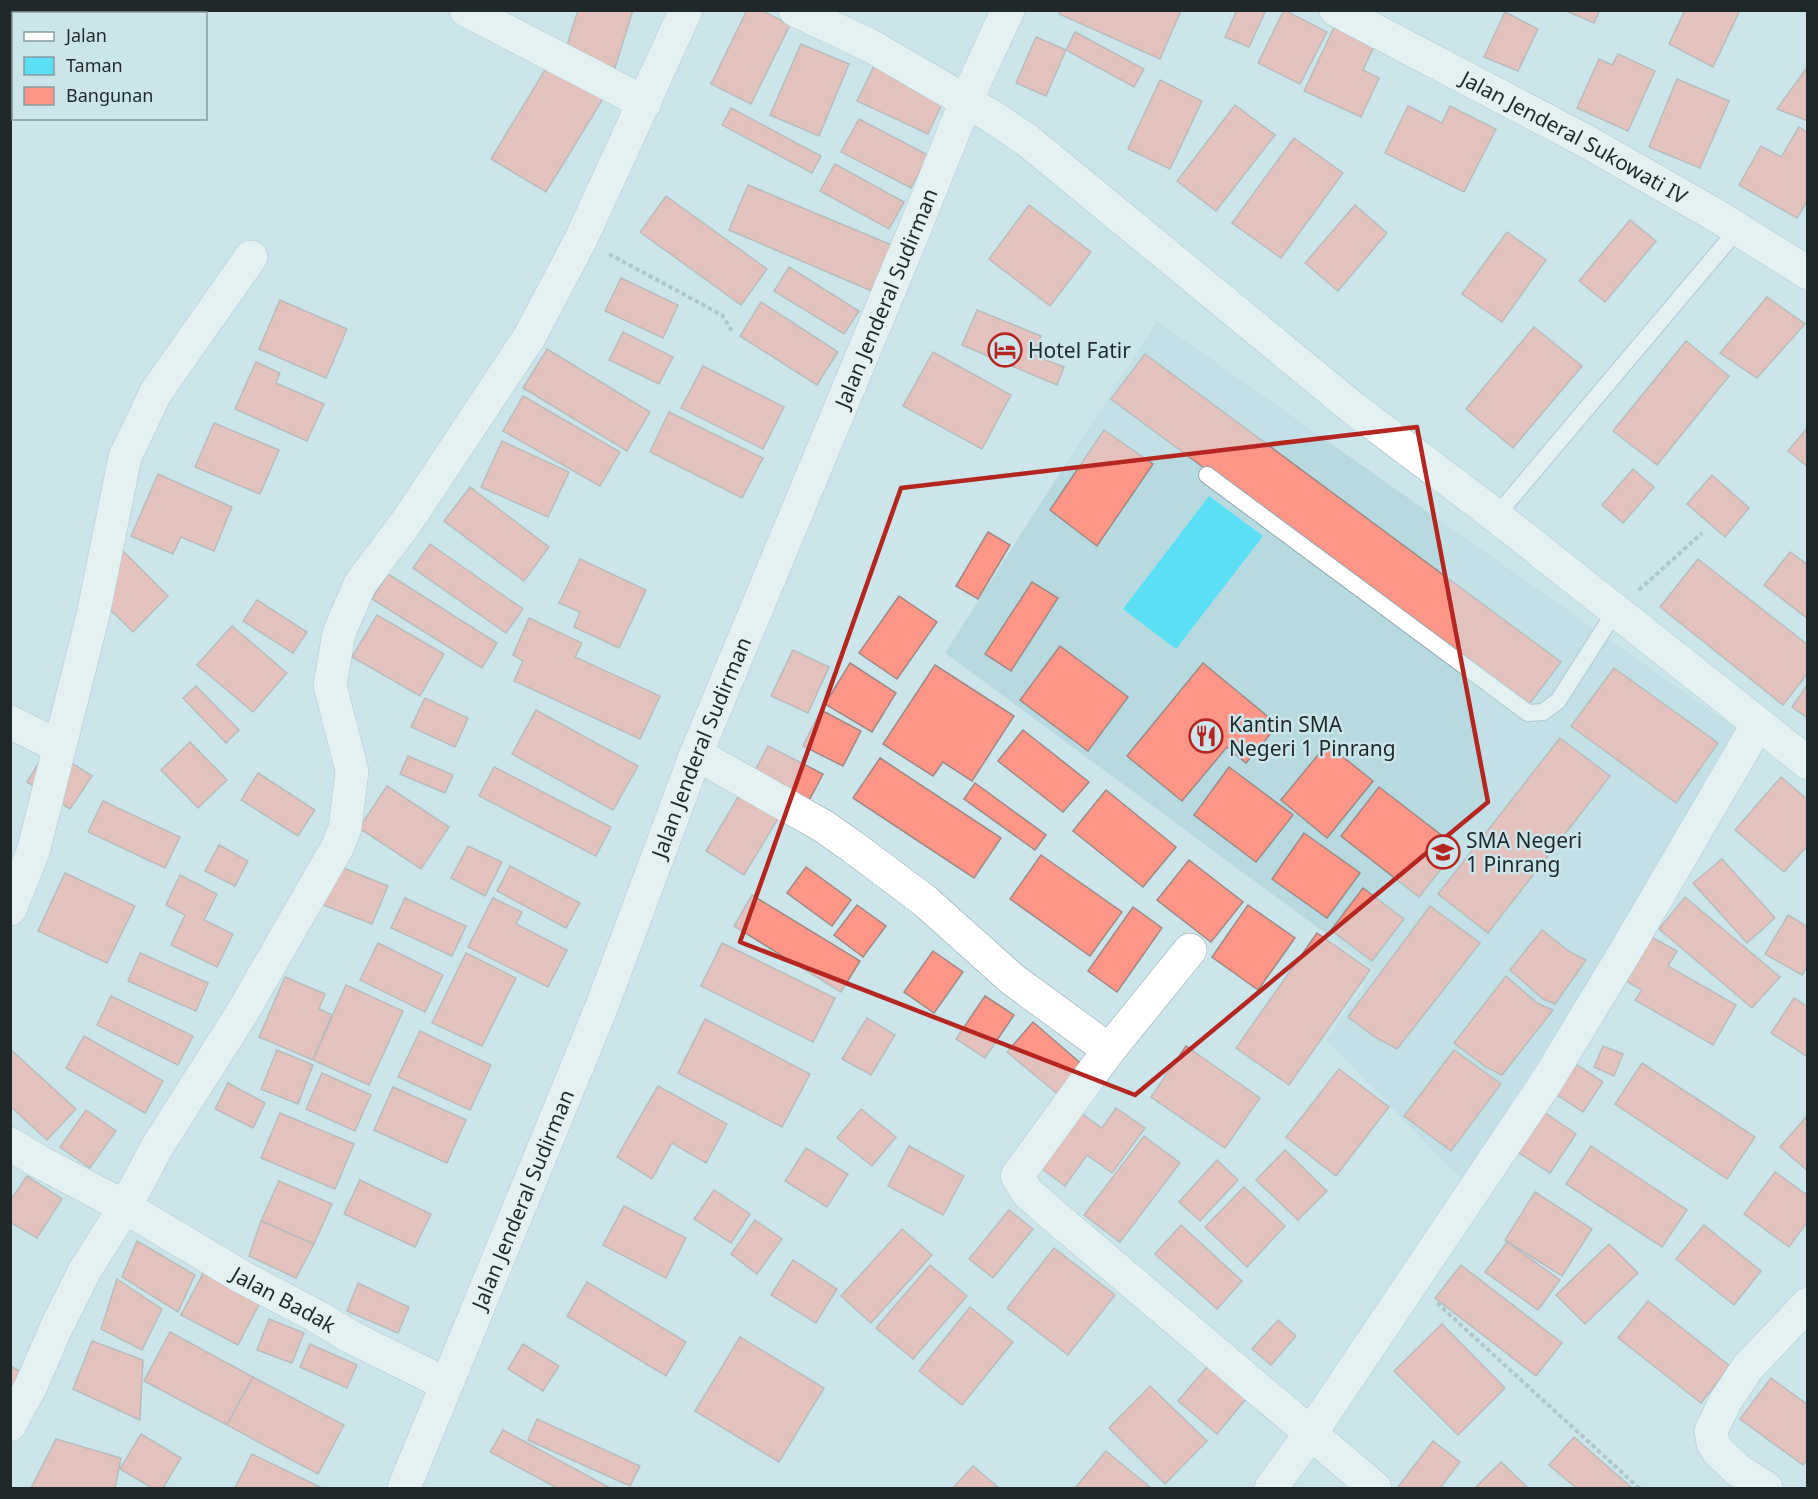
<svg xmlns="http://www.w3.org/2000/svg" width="1818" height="1499" font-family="'Noto Sans',sans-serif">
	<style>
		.built { fill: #b7dae0 }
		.green { fill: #5bdff4 }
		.building { fill: #fe9688; stroke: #9f8985; stroke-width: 1.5 }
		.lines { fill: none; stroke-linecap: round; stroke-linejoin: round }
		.lane-casing { stroke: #8fa7ac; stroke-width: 18 }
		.street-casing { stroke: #8fa7ac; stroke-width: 34 }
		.secondary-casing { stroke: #8fa7ac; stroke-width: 34 }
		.highway-casing { stroke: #8fa7ac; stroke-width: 34 }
		.path { stroke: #8ca0a4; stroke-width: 4; stroke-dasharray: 4.5 3; stroke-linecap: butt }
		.lane { stroke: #fff; stroke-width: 16 }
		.street { stroke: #fff; stroke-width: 33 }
		.secondary { stroke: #fff; stroke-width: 33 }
		.highway { stroke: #fff; stroke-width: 33 }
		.marked { fill: none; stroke: #b52620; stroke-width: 4.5; stroke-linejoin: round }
		.labels { text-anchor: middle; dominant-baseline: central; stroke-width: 5; stroke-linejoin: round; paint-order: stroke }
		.street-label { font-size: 21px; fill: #1f292b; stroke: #cce5ea }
		.poi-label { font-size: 21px; fill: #1f292b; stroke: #cce5ea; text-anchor: start }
	</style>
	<rect width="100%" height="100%" fill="#cce5ea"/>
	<!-- built -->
	<polygon class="built" points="1157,321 1745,735 1462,1180 1326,1040 1375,970 945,653"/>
	<!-- green -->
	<polygon class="green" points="1209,496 1263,536 1176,649 1123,609"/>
	<!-- building -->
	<g class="building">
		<polygon points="578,10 633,10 615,68 565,52"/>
		<polygon points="747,10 761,10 790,25 751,104 711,84"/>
		<polygon points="1061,10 1180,10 1181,11 1160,59 1059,14"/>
		<polygon points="1237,10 1266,10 1249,47 1225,37"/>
		<polygon points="1284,10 1327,32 1300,84 1258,63"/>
		<polygon points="1564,10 1600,10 1594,23"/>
		<polygon points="1685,10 1740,10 1713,67 1669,44"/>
		<polygon points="1505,12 1538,29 1518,71 1484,57"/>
		<polygon points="1337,21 1377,40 1363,70 1379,78 1361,117 1304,91"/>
		<polygon points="1075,32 1144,69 1134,87 1066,50"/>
		<polygon points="1036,37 1066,50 1046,96 1016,83"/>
		<polygon points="801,44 849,64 819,136 770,115"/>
		<polygon points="1618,54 1655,71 1628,131 1577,108 1599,59 1612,65"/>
		<polygon points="877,60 947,93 928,134 857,101"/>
		<polygon points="549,63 604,97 546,192 491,159"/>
		<polygon points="1808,66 1808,121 1777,109"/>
		<polygon points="1677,79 1729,101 1700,168 1649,147"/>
		<polygon points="1160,80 1202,101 1170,169 1128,149"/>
		<polygon points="1235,105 1275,135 1216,211 1177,181"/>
		<polygon points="1408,106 1442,123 1450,106 1496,129 1464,192 1385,153"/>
		<polygon points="731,108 821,156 812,173 722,125"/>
		<polygon points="859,119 928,155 911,188 841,152"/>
		<polygon points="1799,127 1808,133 1808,200 1797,218 1739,185 1761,146 1781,157"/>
		<polygon points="1294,138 1343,173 1281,258 1232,223"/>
		<polygon points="835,164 904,202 889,229 820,191"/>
		<polygon points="748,185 894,246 874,292 729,230"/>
		<polygon points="666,196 767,269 741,305 640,232"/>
		<polygon points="1029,205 1091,252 1050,306 989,259"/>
		<polygon points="1355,205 1387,233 1338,291 1305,263"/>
		<polygon points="1630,220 1656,241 1605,302 1579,281"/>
		<polygon points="1507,232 1546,260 1502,322 1462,294"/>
		<polygon points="789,267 859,311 844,334 774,291"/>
		<polygon points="621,278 678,305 663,338 605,311"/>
		<polygon points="1767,297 1805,324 1757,378 1720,353"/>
		<polygon points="280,300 347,329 326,378 259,349"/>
		<polygon points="761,302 838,352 817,385 740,336"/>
		<polygon points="977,310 1041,336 1034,355 1064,367 1057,385 962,345"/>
		<polygon points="1534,327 1582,366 1513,448 1466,409"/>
		<polygon points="623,332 673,357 659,384 609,360"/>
		<polygon points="1686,341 1729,376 1657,465 1613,431"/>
		<polygon points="547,349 650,412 627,451 523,388"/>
		<polygon points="933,352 1011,395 982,449 903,406"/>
		<polygon points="1145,354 1561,662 1527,707 1111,399"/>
		<polygon points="256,362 280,373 276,383 324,404 307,441 235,409"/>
		<polygon points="703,366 784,407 763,449 681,408"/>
		<polygon points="523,396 620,452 600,486 503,431"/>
		<polygon points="669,412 763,458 742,498 650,452"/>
		<polygon points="214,423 279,450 260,494 195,467"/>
		<polygon points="1808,427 1808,467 1788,451"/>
		<polygon points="1104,430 1153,464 1097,546 1050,510"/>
		<polygon points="502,441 569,472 548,517 481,487"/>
		<polygon points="1633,469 1654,487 1623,523 1602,505"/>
		<polygon points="158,474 232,507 214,551 181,537 173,554 131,536"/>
		<polygon points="1712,475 1749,508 1725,537 1687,504"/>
		<polygon points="470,487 549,547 524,581 444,521"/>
		<polygon points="988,532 1010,545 978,599 956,586"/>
		<polygon points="430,544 523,609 506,633 413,568"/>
		<polygon points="122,550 168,596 133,632 86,586"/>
		<polygon points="1790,552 1808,565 1808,619 1764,585"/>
		<polygon points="580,559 646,590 619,648 574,627 580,612 559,603"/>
		<polygon points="1698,559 1808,645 1808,673 1783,705 1660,607"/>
		<polygon points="388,574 497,643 482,668 372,599"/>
		<polygon points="1032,582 1058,598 1011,671 985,654"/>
		<polygon points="899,596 937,622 897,679 859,653"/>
		<polygon points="257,600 307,632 293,653 243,621"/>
		<polygon points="377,615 444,654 420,696 352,657"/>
		<polygon points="529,618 582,643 575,657 660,696 640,739 514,681 523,661 513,655"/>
		<polygon points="232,626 287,673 253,712 197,665"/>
		<polygon points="1060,646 1128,697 1088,751 1020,700"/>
		<polygon points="793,650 829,667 808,713 771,696"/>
		<polygon points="850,663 896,693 872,732 825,704"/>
		<polygon points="1203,663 1278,725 1246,763 1227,747 1182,801 1127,756"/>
		<polygon points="935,665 1014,716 972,781 943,762 933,776 883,744"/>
		<polygon points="1614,668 1718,743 1676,803 1571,726"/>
		<polygon points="1808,684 1808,718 1792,707"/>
		<polygon points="196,686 239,730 226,743 183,698"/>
		<polygon points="425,698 468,718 455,747 411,727"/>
		<polygon points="536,710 638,766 613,810 512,754"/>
		<polygon points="821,710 861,731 843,766 803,746"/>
		<polygon points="1023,730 1089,782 1063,812 998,761"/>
		<polygon points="1560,738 1610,776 1488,933 1438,894"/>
		<polygon points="190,742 227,780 198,808 161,770"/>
		<polygon points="1327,744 1373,781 1327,838 1281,800"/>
		<polygon points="768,746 823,774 806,806 751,778"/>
		<polygon points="48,748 92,776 70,809 27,782"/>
		<polygon points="408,756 453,775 445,793 400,774"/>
		<polygon points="880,758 1001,838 974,878 853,798"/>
		<polygon points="494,767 611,827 596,856 479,796"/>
		<polygon points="1229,767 1293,815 1256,862 1194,815"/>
		<polygon points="258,773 315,810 298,836 241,800"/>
		<polygon points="1781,777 1808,800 1808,845 1784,872 1735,830"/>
		<polygon points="975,783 1046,835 1035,850 964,799"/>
		<polygon points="387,786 449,827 421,869 359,828"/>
		<polygon points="1379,787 1458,848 1419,897 1341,836"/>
		<polygon points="1106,790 1176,847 1143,887 1073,831"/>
		<polygon points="740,794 779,817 744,875 706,851"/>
		<polygon points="103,801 180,837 165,868 88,832"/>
		<polygon points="1304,833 1360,873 1327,918 1272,879"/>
		<polygon points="219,845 248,861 235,886 205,871"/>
		<polygon points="468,846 502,862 485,896 451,878"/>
		<polygon points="1041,855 1122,912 1090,956 1010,899"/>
		<polygon points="1722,859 1775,918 1747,943 1693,883"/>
		<polygon points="1189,860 1243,902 1211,942 1157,900"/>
		<polygon points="336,865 388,886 372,924 321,904"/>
		<polygon points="510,866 580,903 566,928 497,891"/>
		<polygon points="806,867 851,900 832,926 787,893"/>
		<polygon points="65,873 135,906 107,963 38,931"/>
		<polygon points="180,875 217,894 204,920 233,934 217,967 171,945 185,915 166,905"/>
		<polygon points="1363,888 1404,919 1372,961 1331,930"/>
		<polygon points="752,895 860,961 841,992 734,926"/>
		<polygon points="1685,897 1780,977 1752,1008 1659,929"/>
		<polygon points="405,898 466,926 452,956 391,928"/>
		<polygon points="493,898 522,912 516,924 567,950 548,987 468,947"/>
		<polygon points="857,905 886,926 863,957 834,935"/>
		<polygon points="1248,905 1295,938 1258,990 1212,957"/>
		<polygon points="1430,906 1480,943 1397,1049 1375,1037 1348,1017"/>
		<polygon points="1133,907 1162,928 1117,992 1088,971"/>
		<polygon points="1788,915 1808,927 1808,965 1802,975 1765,954"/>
		<polygon points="1542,930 1570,952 1586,960 1555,1004 1543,999 1510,970"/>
		<polygon points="1317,933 1370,970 1289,1085 1236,1048"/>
		<polygon points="1644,933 1677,951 1668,966 1736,1005 1713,1045 1635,1000 1642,990 1619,977"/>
		<polygon points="378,943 443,975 425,1012 360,980"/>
		<polygon points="722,943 835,998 813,1042 701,986"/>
		<polygon points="933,951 963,972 934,1013 904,992"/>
		<polygon points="140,953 208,983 196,1011 128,981"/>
		<polygon points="466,953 516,978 482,1046 432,1023"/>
		<polygon points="1506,976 1537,1003 1553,1010 1502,1075 1486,1067 1454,1043"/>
		<polygon points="285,977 325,994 319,1009 332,1015 313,1060 259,1037"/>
		<polygon points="346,985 403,1011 369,1085 313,1060"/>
		<polygon points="111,996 193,1036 178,1065 97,1025"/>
		<polygon points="985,996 1014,1015 985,1058 956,1039"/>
		<polygon points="1794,998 1808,1007 1808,1057 1771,1033"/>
		<polygon points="867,1018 895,1035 871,1075 842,1059"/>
		<polygon points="705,1019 810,1074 782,1127 678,1073"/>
		<polygon points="1033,1022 1085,1067 1060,1096 1007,1052"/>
		<polygon points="420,1031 491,1065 470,1110 398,1077"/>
		<polygon points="84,1036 163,1081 145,1113 66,1068"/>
		<polygon points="1186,1046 1260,1098 1225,1148 1151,1097"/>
		<polygon points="1603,1046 1623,1054 1614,1076 1594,1067"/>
		<polygon points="10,1049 76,1109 47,1140 10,1106"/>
		<polygon points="277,1050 313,1065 298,1104 261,1089"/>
		<polygon points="1454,1050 1501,1084 1451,1151 1404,1116"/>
		<polygon points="1574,1063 1603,1082 1583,1112 1554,1093"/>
		<polygon points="1642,1063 1755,1137 1727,1179 1615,1104"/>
		<polygon points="1339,1069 1389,1107 1336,1176 1286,1137"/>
		<polygon points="322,1073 371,1095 355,1131 306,1109"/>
		<polygon points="228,1083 265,1103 253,1128 215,1109"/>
		<polygon points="658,1086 727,1124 706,1163 672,1143 652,1179 617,1157"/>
		<polygon points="393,1087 466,1120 447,1163 374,1130"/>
		<polygon points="1116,1108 1145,1128 1112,1173 1087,1155 1065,1186 1041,1168 1081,1113 1102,1128"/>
		<polygon points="861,1109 896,1137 872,1166 837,1138"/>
		<polygon points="86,1110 116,1131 90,1168 60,1147"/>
		<polygon points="1544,1112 1576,1134 1550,1173 1517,1152"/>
		<polygon points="280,1113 354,1144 335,1189 261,1158"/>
		<polygon points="1808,1115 1808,1171 1780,1147"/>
		<polygon points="1144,1136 1180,1163 1120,1242 1084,1215"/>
		<polygon points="909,1146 964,1176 943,1215 888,1186"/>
		<polygon points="1591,1146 1687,1210 1662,1247 1566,1184"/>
		<polygon points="806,1148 848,1174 827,1207 785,1181"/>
		<polygon points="1285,1150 1327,1191 1298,1220 1256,1180"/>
		<polygon points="1217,1160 1238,1180 1200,1221 1179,1202"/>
		<polygon points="1775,1172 1808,1196 1808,1221 1789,1247 1744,1214"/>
		<polygon points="27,1176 62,1199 37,1238 10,1222 10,1201"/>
		<polygon points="360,1180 431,1214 415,1247 344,1214"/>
		<polygon points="279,1181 332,1204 314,1244 261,1221"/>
		<polygon points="1244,1187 1285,1226 1247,1267 1205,1227"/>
		<polygon points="714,1190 750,1214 731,1243 694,1219"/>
		<polygon points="1535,1192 1592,1229 1562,1276 1505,1240"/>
		<polygon points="624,1206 686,1238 666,1278 603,1245"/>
		<polygon points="1009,1210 1033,1229 993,1278 969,1259"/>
		<polygon points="755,1220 782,1239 757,1274 731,1254"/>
		<polygon points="261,1221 314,1244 296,1278 249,1256"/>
		<polygon points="1181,1225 1242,1281 1217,1309 1155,1254"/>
		<polygon points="1704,1225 1761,1271 1734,1305 1676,1259"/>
		<polygon points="902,1229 932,1255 871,1323 841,1296"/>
		<polygon points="137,1241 195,1275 178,1312 122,1277"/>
		<polygon points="1507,1242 1560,1280 1538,1310 1485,1272"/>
		<polygon points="1609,1244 1638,1273 1585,1324 1556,1295"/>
		<polygon points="1054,1248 1115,1295 1068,1355 1007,1308"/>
		<polygon points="793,1260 837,1289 816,1323 771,1295"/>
		<polygon points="930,1265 967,1296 913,1359 876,1328"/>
		<polygon points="1461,1265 1562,1343 1536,1376 1435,1298"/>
		<polygon points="206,1268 263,1297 238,1345 181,1315"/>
		<polygon points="117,1279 162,1309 142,1350 101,1329"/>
		<polygon points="587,1282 686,1342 666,1376 567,1316"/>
		<polygon points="358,1283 409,1307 398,1333 347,1311"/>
		<polygon points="1648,1301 1730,1366 1701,1403 1618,1338"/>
		<polygon points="970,1307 1013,1342 962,1405 919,1371"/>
		<polygon points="269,1319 304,1333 292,1363 257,1350"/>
		<polygon points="1278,1320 1296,1336 1271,1365 1252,1349"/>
		<polygon points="1442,1324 1505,1388 1458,1435 1394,1371"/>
		<polygon points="170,1332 253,1377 227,1425 144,1381"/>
		<polygon points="740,1337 824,1388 779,1462 695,1411"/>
		<polygon points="92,1341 143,1360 140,1420 73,1389"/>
		<polygon points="310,1344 357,1365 347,1388 300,1367"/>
		<polygon points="523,1344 559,1366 543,1391 508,1369"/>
		<polygon points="10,1366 20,1371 10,1394"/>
		<polygon points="1207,1367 1246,1399 1217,1434 1178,1401"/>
		<polygon points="253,1377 344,1425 318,1474 227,1425"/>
		<polygon points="1771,1378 1808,1405 1808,1459 1803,1465 1740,1419"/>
		<polygon points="1150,1386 1207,1441 1165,1484 1109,1428"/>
		<polygon points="537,1419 640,1466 630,1486 528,1440"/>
		<polygon points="503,1430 610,1488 557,1488 490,1452"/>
		<polygon points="141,1434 181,1458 163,1488 152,1488 120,1469"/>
		<polygon points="1574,1437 1632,1488 1576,1488 1549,1465"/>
		<polygon points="56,1439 121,1458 115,1488 31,1488"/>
		<polygon points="1433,1441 1460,1462 1440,1488 1400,1488 1398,1487"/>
		<polygon points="1106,1451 1151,1488 1075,1488"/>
		<polygon points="252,1454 322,1488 235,1488"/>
		<polygon points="1501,1462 1528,1488 1475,1488"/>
		<polygon points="973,1466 999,1488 953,1488"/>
	</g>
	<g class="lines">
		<!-- lane casing -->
		<g class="lane-casing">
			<g id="lane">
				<polyline points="1207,475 1528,713 1543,712 1558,701 1616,610"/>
				<polyline points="1496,516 1737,230"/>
			</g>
		</g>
		<!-- street casing -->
		<g class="street-casing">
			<g id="street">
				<polyline points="466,10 645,103"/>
				<path id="s1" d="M1336,10L1584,140L1717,216L1808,273"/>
				<polyline points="10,722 58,746"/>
				<polyline points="696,754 823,826 853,847 925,901 1012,979 1109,1050"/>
				<polyline points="10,909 33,852 93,615 125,457 156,392 251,257"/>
				<polyline points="1190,950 1109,1050 1017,1176 1028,1193 1053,1215 1375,1488"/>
				<path id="s2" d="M10,1144L40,1162L125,1207L242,1277L316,1316L351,1337L446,1384"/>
				<polyline points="10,1425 31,1386 56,1328 85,1270 125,1207 157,1147 242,1013 338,846 345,828 352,771 330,685 339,633 360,584 408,520 530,336 581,239 686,10"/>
				<polyline points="1271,1488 1311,1433 1547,1081 1628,947 1758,724"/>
				<polyline points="1766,1488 1739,1471 1718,1451 1713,1443 1711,1431 1725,1402 1748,1367 1808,1304"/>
			</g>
		</g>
		<!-- secondary casing -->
		<g class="secondary-casing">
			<polyline id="secondary" points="795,10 871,46 993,117 1027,140 1353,408 1496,516 1808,763"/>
		</g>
		<!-- highway casing -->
		<g class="highway-casing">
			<g id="highway">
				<path id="s3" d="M404,1488L602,1006L696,754L914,231L966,101L1008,10"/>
			</g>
		</g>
		<!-- path -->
		<g class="path">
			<polyline points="609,254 722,315 732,331"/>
			<polyline points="1639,590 1702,533"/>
			<polyline points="1437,1303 1639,1488"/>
		</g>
		<!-- lane -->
		<use href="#lane" class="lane"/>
		<!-- street -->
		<use href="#street" class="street"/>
		<!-- secondary -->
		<use href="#secondary" class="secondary"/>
		<!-- highway -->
		<use href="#highway" class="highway"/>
	</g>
	<!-- marked area -->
	<path d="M0 0H1818V1499H0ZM1417,427L1488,802L1135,1095L740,942L901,488Z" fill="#cce5ea" fill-opacity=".55" fill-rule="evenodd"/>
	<path class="marked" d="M1417,427L1488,802L1135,1095L740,942L901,488Z"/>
	<!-- icons -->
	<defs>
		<g id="hotel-ring" transform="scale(1.725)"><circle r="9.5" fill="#cce5ea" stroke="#b52620" stroke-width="1.5"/><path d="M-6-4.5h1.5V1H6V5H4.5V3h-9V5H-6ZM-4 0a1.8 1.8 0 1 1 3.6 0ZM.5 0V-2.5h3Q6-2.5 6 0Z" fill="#b52620"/></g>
		<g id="restaurant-ring" transform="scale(1.725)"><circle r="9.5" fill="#cce5ea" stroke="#b52620" stroke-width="1.5"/><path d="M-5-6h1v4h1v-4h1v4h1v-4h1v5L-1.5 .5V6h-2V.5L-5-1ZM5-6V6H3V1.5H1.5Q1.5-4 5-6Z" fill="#b52620"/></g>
		<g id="school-ring" transform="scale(1.725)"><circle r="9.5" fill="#cce5ea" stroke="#b52620" stroke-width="1.5"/><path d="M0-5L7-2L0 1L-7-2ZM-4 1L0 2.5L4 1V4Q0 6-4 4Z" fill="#b52620"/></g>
	</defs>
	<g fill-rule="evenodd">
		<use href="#hotel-ring" x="1005" y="350"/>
		<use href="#restaurant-ring" x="1206" y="736"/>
		<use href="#school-ring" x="1443" y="852"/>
	</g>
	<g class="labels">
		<!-- street labels -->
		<g class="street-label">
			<text stroke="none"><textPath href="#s1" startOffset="270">Jalan Jenderal Sukowati IV</textPath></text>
			<text stroke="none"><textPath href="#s3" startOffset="1284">Jalan Jenderal Sudirman</textPath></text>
			<text stroke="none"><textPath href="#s3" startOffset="798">Jalan Jenderal Sudirman</textPath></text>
			<text stroke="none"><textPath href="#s3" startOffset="312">Jalan Jenderal Sudirman</textPath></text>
			<text stroke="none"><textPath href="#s2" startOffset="315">Jalan Badak</textPath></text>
		</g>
		<!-- poi labels -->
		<g class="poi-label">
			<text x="1028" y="350">Hotel Fatir</text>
			<text x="1229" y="724">Kantin SMA<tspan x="1229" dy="24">Negeri 1 Pinrang</tspan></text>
			<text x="1466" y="840">SMA Negeri<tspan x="1466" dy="24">1 Pinrang</tspan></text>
		</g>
	</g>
	<!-- border -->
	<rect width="1818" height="1499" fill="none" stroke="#1f292b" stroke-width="24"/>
	<!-- legend -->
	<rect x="12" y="12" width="195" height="108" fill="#cce5ea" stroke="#879a9e" stroke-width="1.5"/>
	<rect x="24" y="32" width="30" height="9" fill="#ffffff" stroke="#879a9e" stroke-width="1.5"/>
	<text x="66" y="42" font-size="18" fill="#1f292b">Jalan</text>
	<rect x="24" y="57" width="30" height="18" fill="#5bdff4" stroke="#879a9e" stroke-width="1.5"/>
	<text x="66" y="72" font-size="18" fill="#1f292b">Taman</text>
	<rect x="24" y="87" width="30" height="18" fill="#fe9688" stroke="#879a9e" stroke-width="1.5"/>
	<text x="66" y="102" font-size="18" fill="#1f292b">Bangunan</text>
</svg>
